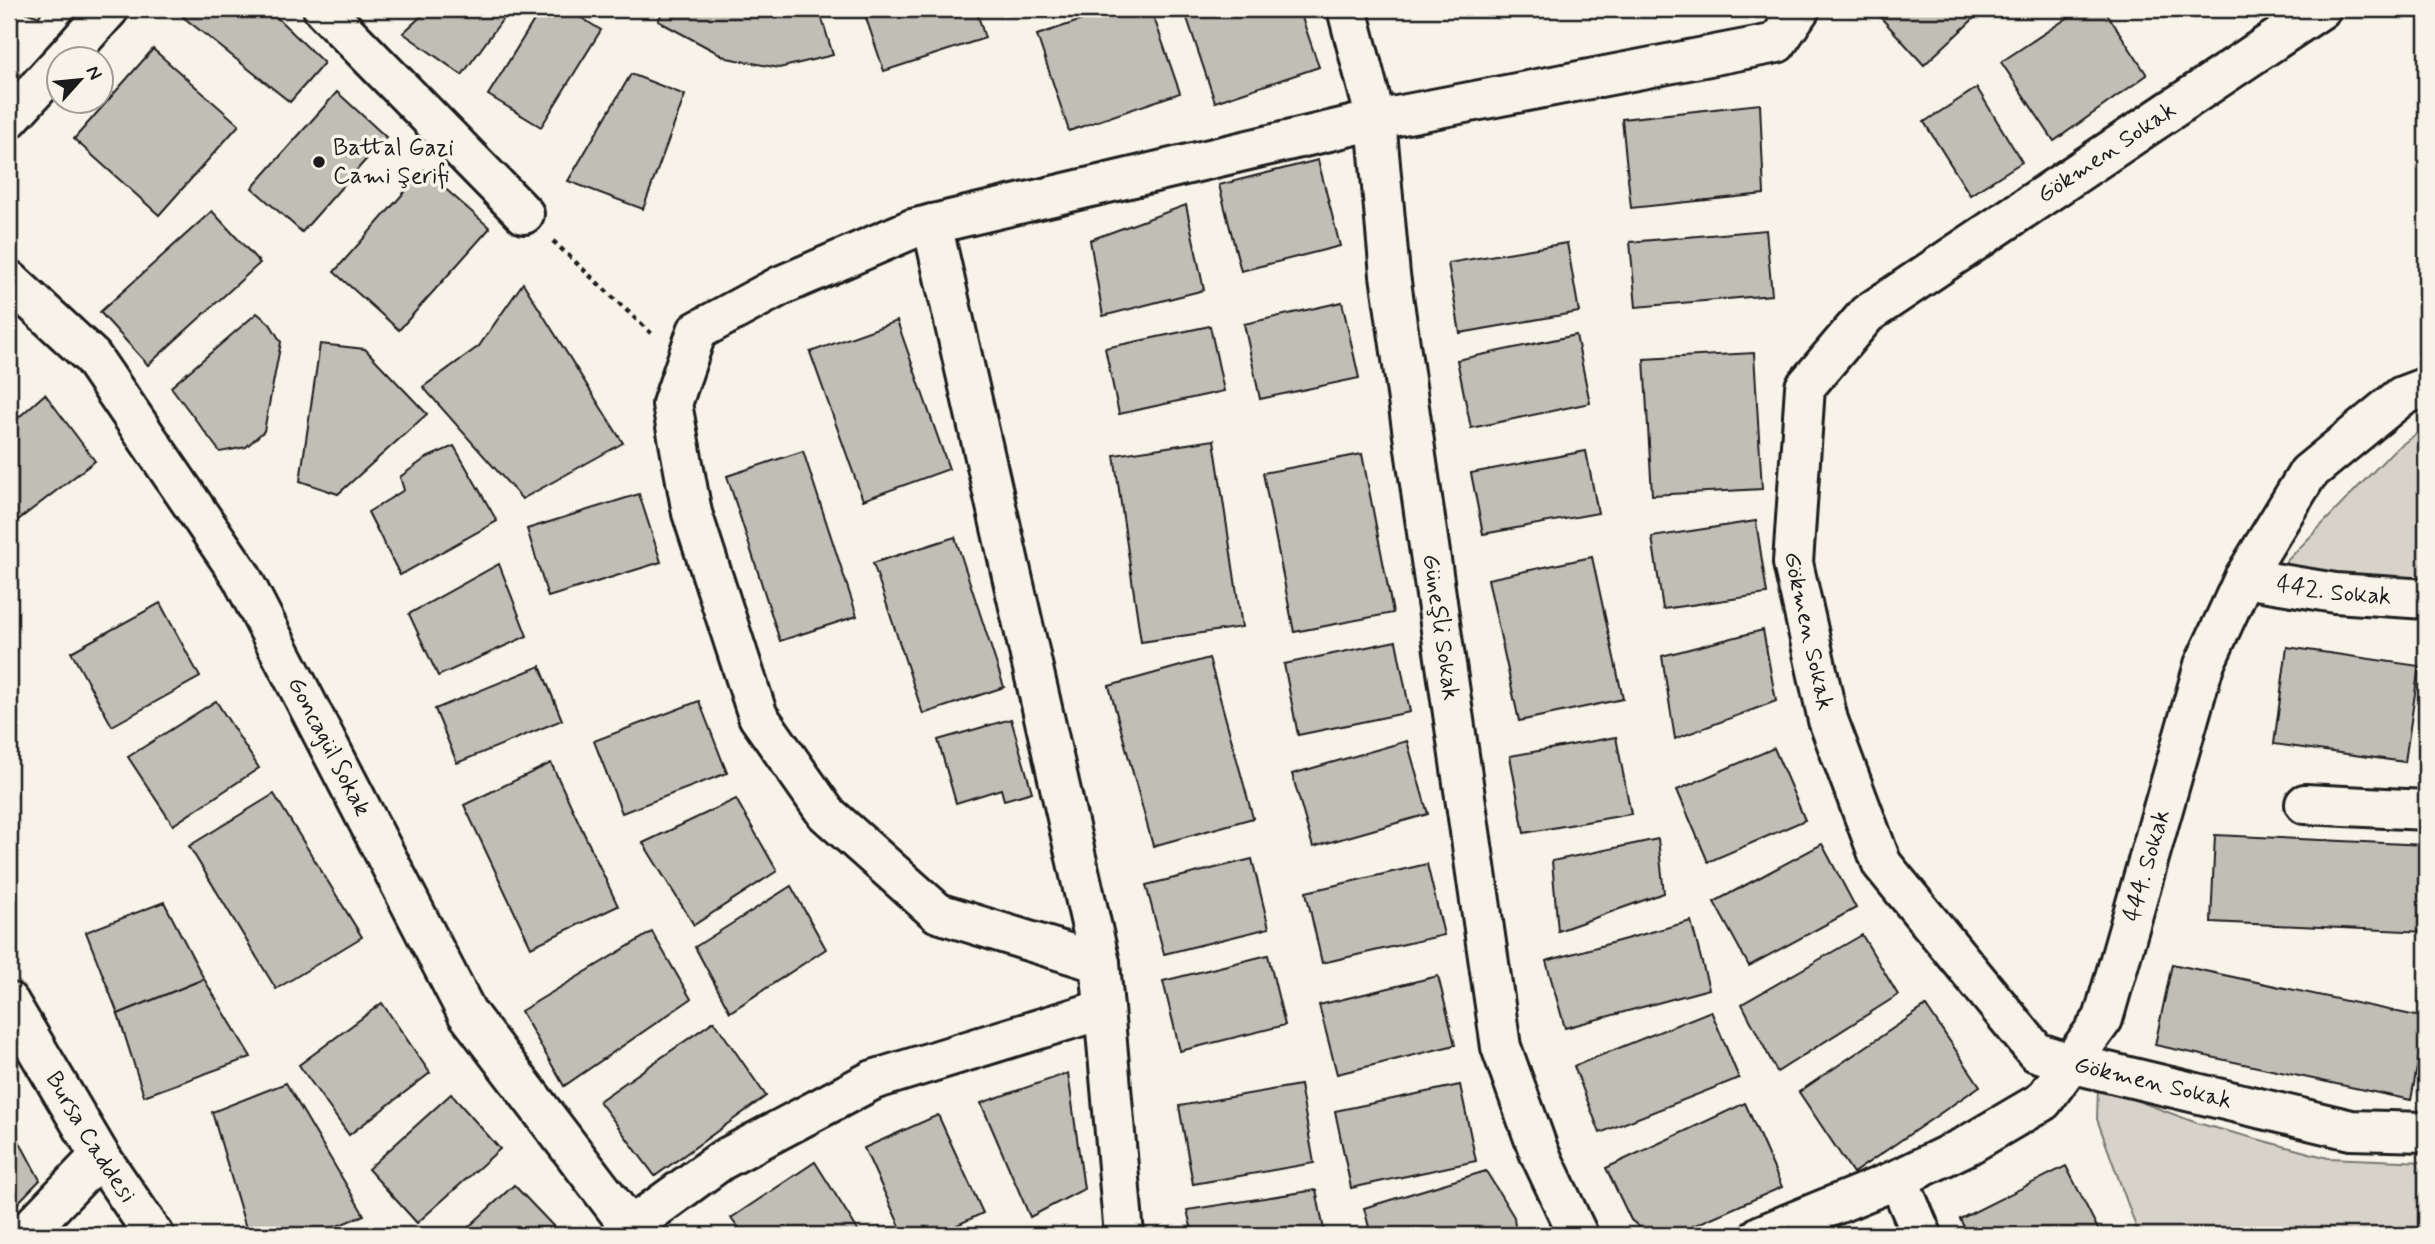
<svg xmlns="http://www.w3.org/2000/svg" width="2435" height="1244" font-family="Mynerve,sans-serif">
	<style>
		.green { fill: #d7d3cb; stroke: #7a7874; stroke-width: 2 }
		.building { fill: #c0beb5; stroke: #1c1c1c; stroke-width: 2 }
		.lines { fill: none; stroke-linecap: round; stroke-linejoin: round }
		.minor-casing { stroke: #1c1c1c; stroke-width: 44 }
		.tertiary-casing { stroke: #1c1c1c; stroke-width: 44 }
		.path { stroke: #1c1c1c; stroke-width: 4.5; stroke-dasharray: 5 5; stroke-linecap: butt }
		.minor { stroke: #f7f3e8; stroke-width: 38 }
		.tertiary { stroke: #f7f3e8; stroke-width: 38 }
		.poi-dot { fill: #1c1c1c; stroke: #f7f3e8; stroke-width: 2.5 }
		.labels { text-anchor: middle; dominant-baseline: central; stroke-width: 7; stroke-linejoin: round; paint-order: stroke }
		.poi-label { font-size: 24px; fill: #1c1c1c; stroke: #f7f3e8; text-anchor: start }
		.street-label { font-size: 24px; fill: #1c1c1c; stroke: #f7f3e8 }
	</style>
	<rect width="100%" height="100%" fill="#f7f3e8"/>
	<filter id="ink" filterUnits="userSpaceOnUse"><feTurbulence type="fractalNoise" baseFrequency=".0143" numOctaves="2"/><feDisplacementMap in="SourceGraphic" scale="14" xChannelSelector="R" yChannelSelector="G"/><feConvolveMatrix kernelMatrix="1 2 1 2 8 2 1 2 1" color-interpolation-filters="sRGB"/></filter>
	<g filter="url(#ink)">
		<!-- green -->
		<g class="green">
			<polygon points="2426,427 2426,580 2280,568 2393,451"/>
			<polygon points="2098,1086 2197,1123 2328,1158 2426,1162 2426,1235 2139,1235 2097,1119"/>
		</g>
		<!-- building -->
		<g class="building">
			<polygon points="17,9 43,9 39,17"/>
			<polygon points="192,9 268,9 324,63 290,102 183,17"/>
			<polygon points="429,9 510,9 462,75 403,33"/>
			<polygon points="541,9 567,9 601,30 541,127 488,95"/>
			<polygon points="664,9 819,9 833,55 779,68 727,58 658,21"/>
			<polygon points="863,9 976,9 985,38 884,71"/>
			<polygon points="1115,9 1151,9 1180,93 1069,131 1037,35"/>
			<polygon points="1184,9 1299,9 1319,67 1215,102"/>
			<polygon points="1873,9 1984,9 1924,65"/>
			<polygon points="2081,9 2104,9 2147,75 2054,141 2001,62"/>
			<polygon points="153,49 239,125 159,215 74,139"/>
			<polygon points="631,74 685,95 643,209 568,181"/>
			<polygon points="1977,88 2022,162 1970,195 1924,122"/>
			<polygon points="337,92 386,137 302,232 252,188"/>
			<polygon points="1760,104 1764,194 1631,208 1622,119"/>
			<polygon points="1318,160 1340,246 1241,271 1219,185"/>
			<polygon points="424,170 490,228 399,330 334,272"/>
			<polygon points="1186,205 1204,290 1103,316 1090,240"/>
			<polygon points="212,211 260,263 148,365 100,312"/>
			<polygon points="1766,230 1772,295 1636,307 1630,242"/>
			<polygon points="1567,243 1579,312 1460,333 1448,263"/>
			<polygon points="523,283 623,443 522,499 423,387 479,346"/>
			<polygon points="1342,302 1359,378 1260,399 1244,324"/>
			<polygon points="257,313 270,324 281,342 264,431 246,447 220,452 171,387"/>
			<polygon points="897,321 949,469 863,500 810,352"/>
			<polygon points="1210,326 1224,391 1119,414 1105,348"/>
			<polygon points="1576,335 1590,403 1471,428 1457,360"/>
			<polygon points="320,344 365,349 427,414 338,494 300,481"/>
			<polygon points="1754,353 1762,489 1652,495 1644,359"/>
			<polygon points="45,394 95,461 9,527 9,426"/>
			<polygon points="1214,440 1242,627 1141,642 1114,455"/>
			<polygon points="454,446 497,521 400,575 368,512 404,490 400,477 426,458"/>
			<polygon points="803,451 857,616 780,641 727,476"/>
			<polygon points="1586,451 1598,513 1483,534 1471,473"/>
			<polygon points="1362,454 1393,613 1294,632 1263,473"/>
			<polygon points="639,494 661,562 548,597 527,529"/>
			<polygon points="1756,521 1767,594 1663,609 1652,537"/>
			<polygon points="955,537 1004,687 923,714 873,563"/>
			<polygon points="1592,557 1623,699 1519,721 1488,579"/>
			<polygon points="499,564 527,636 438,676 409,614"/>
			<polygon points="160,603 200,677 112,726 71,652"/>
			<polygon points="1763,630 1776,701 1675,739 1662,656"/>
			<polygon points="1396,641 1410,712 1298,735 1284,664"/>
			<polygon points="2287,647 2419,666 2405,762 2274,744"/>
			<polygon points="1209,658 1253,818 1153,846 1109,686"/>
			<polygon points="540,666 562,720 457,763 435,709"/>
			<polygon points="216,701 259,768 173,825 128,757"/>
			<polygon points="699,701 727,773 622,813 594,741"/>
			<polygon points="1011,719 1032,792 1004,800 1001,789 956,803 938,740"/>
			<polygon points="1616,737 1631,814 1524,833 1510,756"/>
			<polygon points="1407,741 1428,814 1313,847 1292,774"/>
			<polygon points="1774,748 1805,820 1708,862 1677,790"/>
			<polygon points="551,763 618,906 531,947 464,805"/>
			<polygon points="274,794 362,937 276,989 189,846"/>
			<polygon points="736,799 777,871 694,925 643,843"/>
			<polygon points="2215,835 2426,845 2426,932 2211,922"/>
			<polygon points="1658,839 1664,893 1558,931 1552,861"/>
			<polygon points="1822,844 1856,908 1749,966 1714,902"/>
			<polygon points="1252,859 1269,928 1164,954 1146,885"/>
			<polygon points="1427,864 1444,935 1322,963 1306,892"/>
			<polygon points="791,886 826,949 730,1012 695,947"/>
			<polygon points="164,902 204,979 118,1014 86,932"/>
			<polygon points="1691,921 1709,989 1565,1028 1546,961"/>
			<polygon points="652,932 691,999 564,1086 521,1011"/>
			<polygon points="1862,935 1898,995 1777,1072 1742,1004"/>
			<polygon points="1268,955 1285,1025 1180,1051 1163,981"/>
			<polygon points="2172,964 2426,1018 2411,1100 2155,1045"/>
			<polygon points="1438,976 1455,1045 1337,1074 1319,1005"/>
			<polygon points="204,979 251,1057 144,1096 118,1014"/>
			<polygon points="382,1003 430,1073 349,1135 299,1065"/>
			<polygon points="1926,1006 1980,1086 1853,1173 1799,1092"/>
			<polygon points="1711,1011 1739,1078 1600,1133 1574,1066"/>
			<polygon points="714,1021 766,1096 655,1176 599,1101"/>
			<polygon points="1068,1073 1084,1189 1030,1217 981,1103"/>
			<polygon points="286,1083 364,1215 315,1235 248,1235 212,1112"/>
			<polygon points="1300,1085 1314,1163 1193,1184 1179,1106"/>
			<polygon points="1460,1085 1476,1161 1351,1188 1335,1111"/>
			<polygon points="451,1094 500,1149 417,1223 368,1169"/>
			<polygon points="1745,1103 1782,1187 1675,1234 1649,1235 1631,1220 1606,1168"/>
			<polygon points="938,1115 983,1213 936,1235 904,1235 864,1148"/>
			<polygon points="9,1122 40,1180 9,1212"/>
			<polygon points="815,1162 861,1235 745,1235 731,1218"/>
			<polygon points="2066,1166 2101,1235 1968,1235 1960,1219"/>
			<polygon points="1486,1171 1514,1217 1516,1235 1371,1235 1364,1208"/>
			<polygon points="514,1185 557,1230 555,1235 460,1235"/>
			<polygon points="1316,1190 1325,1235 1193,1235 1187,1210"/>
		</g>
		<g class="lines">
			<!-- minor casing -->
			<g class="minor-casing">
				<g id="minor">
					<polyline points="323,9 524,214"/>
					<path id="s1" d="M1347,9L1376,120L1390,275L1501,1047L1539,1152L1578,1235"/>
					<path id="s2" d="M2321,9L1867,314L1805,387L1793,563L1828,720L1882,864L2036,1052L2070,1063L2351,1130L2426,1132"/>
					<polyline points="932,224 1100,963 1124,1235"/>
					<path id="s3" d="M9,280L92,357L241,576L467,1013L630,1227"/>
					<path id="s4" d="M2244,578L2335,593L2426,599"/>
					<polyline points="2305,804 2426,810"/>
					<polyline points="1100,963 938,913 826,813 758,716 692,513 672,404 697,331 780,286 912,229 1376,120 1777,43 1800,9"/>
					<polyline points="1898,1179 1922,1235"/>
					<polyline points="24,1235 100,1156"/>
					<polyline points="624,1235 630,1227 722,1160 873,1080 1104,1009"/>
					<path id="s5" d="M1761,1235L1898,1179L1968,1145L2043,1101L2103,1019L2204,665L2244,578L2308,473L2402,396L2426,387"/>
				</g>
			</g>
			<!-- tertiary casing -->
			<g class="tertiary-casing">
				<g id="tertiary">
					<polyline points="63,60 109,9"/>
					<polyline points="9,119 60,63"/>
					<path id="s6" d="M9,1002L100,1156L154,1235"/>
				</g>
			</g>
			<!-- path -->
			<polyline class="path" points="553,241 654,336"/>
			<!-- minor -->
			<use href="#minor" class="minor"/>
			<!-- tertiary -->
			<use href="#tertiary" class="tertiary"/>
		</g>
	</g>
	<!-- markers -->
	<circle class="poi-dot" cx="319" cy="162" r="7"/>
	<g class="labels">
		<!-- poi labels -->
		<g class="poi-label">
			<text x="333" y="148">Battal Gazi<tspan x="333" dy="28">Cami Şerifi</tspan></text>
		</g>
		<!-- street labels -->
		<g class="street-label">
			<text transform="translate(2107 153) rotate(-34)">Gökmen Sokak</text>
			<text stroke="none"><textPath href="#s4" startOffset="91">442. Sokak</textPath></text>
			<text stroke="none"><textPath href="#s1" startOffset="626">Güneşli Sokak</textPath></text>
			<text stroke="none"><textPath href="#s2" startOffset="889">Gökmen Sokak</textPath></text>
			<text stroke="none"><textPath href="#s3" startOffset="570">Goncagül Sokak</textPath></text>
			<text stroke="none"><textPath href="#s5" startOffset="574">444. Sokak</textPath></text>
			<text stroke="none"><textPath href="#s2" startOffset="1498">Gökmen Sokak</textPath></text>
			<text stroke="none"><textPath href="#s6" startOffset="158">Bursa Caddesi</textPath></text>
		</g>
	</g>
	<!-- margin -->
	<rect width="2435" height="1244" fill="none" stroke="#f7f3e8" stroke-width="35"/>
	<rect x="18" y="18" width="2400" height="1209" fill="none" stroke="#1c1c1c" stroke-width="2.5" filter="url(#ink)"/>
	<!-- north arrow -->
	<g transform="translate(80 80) rotate(63)"><circle r="33" fill="#f7f3e8" stroke="#9f9d96" stroke-width="2"/>
	<path d="M0-5L12 26L0 18L-12 26Z" fill="#1c1c1c"/>
	<text y="-10" font-size="19" font-weight="bold" text-anchor="middle" fill="#1c1c1c">N</text>
	</g>
</svg>
